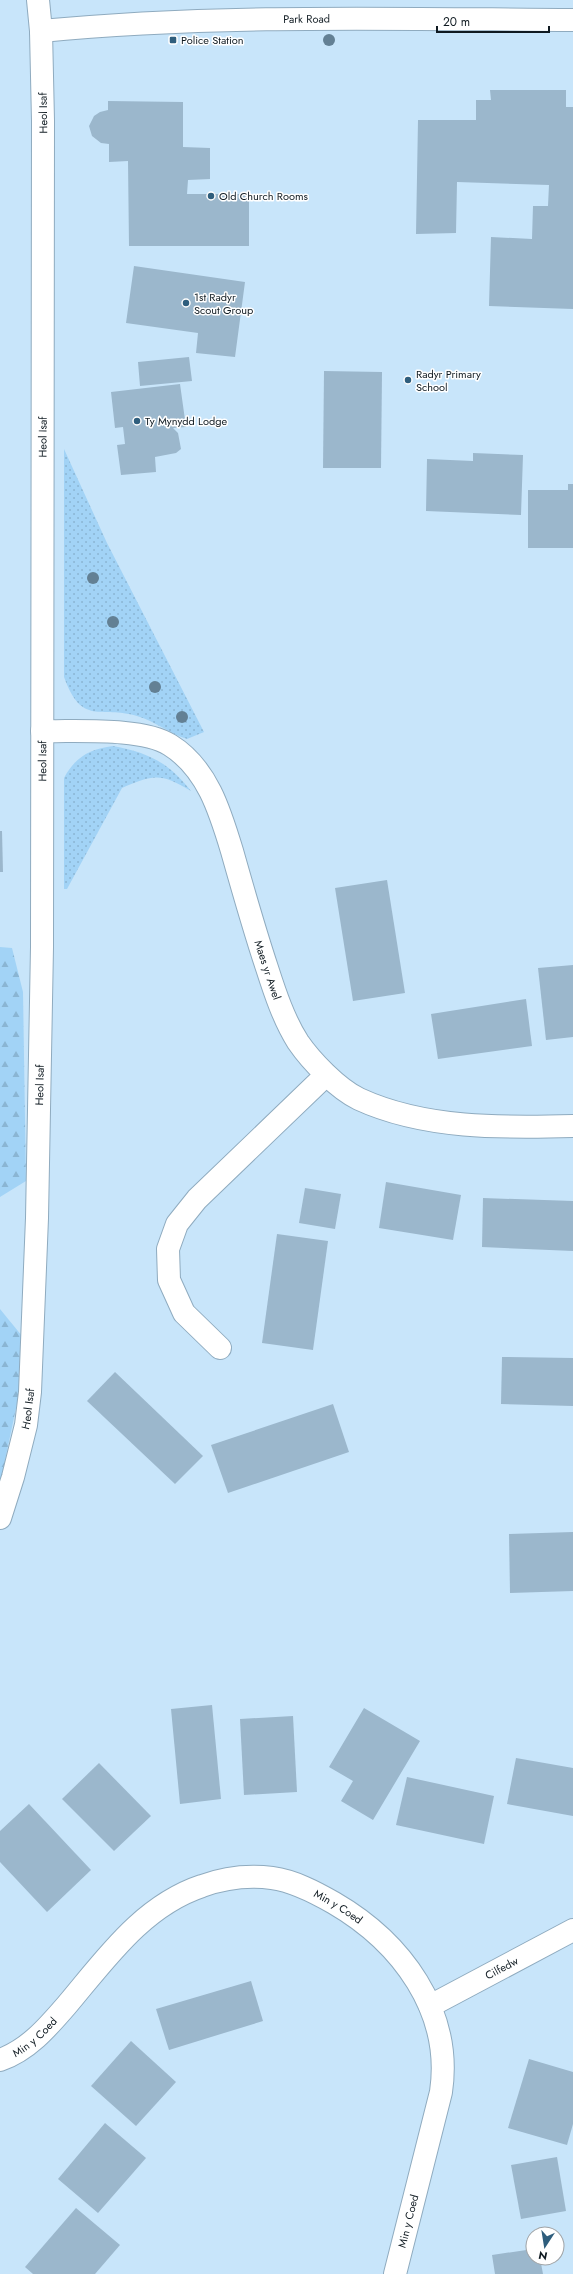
<svg xmlns="http://www.w3.org/2000/svg" width="573" height="2274" font-family="Jost,sans-serif">
	<style>
		.grass { fill: url(#grass-dots) }
		.forest { fill: url(#forest-firs) }
		.building { fill: #9bb7cc }
		.lines { fill: none; stroke-linecap: round; stroke-linejoin: round }
		.minor-casing { stroke: #8fabbf; stroke-width: 24 }
		.secondary-casing { stroke: #8fabbf; stroke-width: 24 }
		.minor { stroke: #fff; stroke-width: 22 }
		.secondary { stroke: #fff; stroke-width: 22 }
		.tree { fill: #638094 }
		.poi-dot { fill: #2f5e7d; stroke: #fff; stroke-width: 1.5 }
		.labels { text-anchor: middle; dominant-baseline: central; stroke-width: 3; stroke-linejoin: round; paint-order: stroke }
		.street-label { font-size: 11px; fill: #0f1a21; stroke: #fff }
		.poi-label { font-size: 11px; fill: #0f1a21; stroke: #fff; text-anchor: start }
	</style>
	<defs>
		<pattern id="grass-dots" width="8" height="8" patternUnits="userSpaceOnUse"><rect width="8" height="8" fill="#a2d3f6"/><path d="M2 2h.1M6 6h.1" fill="none" stroke="#8ab5d3" stroke-width="1.8" stroke-linecap="round"/></pattern>
		<pattern id="forest-firs" width="22" height="20" patternUnits="userSpaceOnUse"><rect width="22" height="20" fill="#a2d3f6"/><path d="M5 1l3.5 6h-7zM16 11l3.5 6h-7z" fill="#8ab5d3"/></pattern>
	</defs>
	<rect width="100%" height="100%" fill="#c8e5fa"/>
	<!-- grass -->
	<g class="grass">
		<path d="M64,449L107,543L204,732L187,739C170,734 155,721 137,716C100,705 82,727 64,677Z"/>
		<path d="M113,746C149,753 168,762 191,791C161,773 154,774 122,788L67,889H64V778C75,757 90,749 113,746Z"/>
	</g>
	<!-- forest -->
	<g class="forest">
		<polygon points="0,947 12,948 23,992 26,1181 0,1197"/>
		<polygon points="0,1309 22,1336 19,1394 0,1484"/>
	</g>
	<!-- building -->
	<g class="building">
		<polygon points="490,90 566,90 566,107 573,107 573,309 489,306 491,237 532,239 533,206 548,206 549,185 457,182 456,233 416,234 418,120 476,120 476,100 491,100"/>
		<polygon points="108,101 183,102 183,147 210,148 210,179 188,180 187,194 249,194 249,246 129,246 128,161 109,162 109,144 101,143 92,136 89,126 94,116 100,112 108,110"/>
		<polygon points="134,266 245,282 235,357 196,353 198,333 126,323"/>
		<polygon points="189,357 192,381 140,386 138,362"/>
		<polygon points="324,371 382,372 381,468 323,468"/>
		<polygon points="180,384 186,427 173,428 178,433 181,449 176,453 155,457 156,472 121,475 117,445 125,444 123,427 115,428 111,392"/>
		<polygon points="473,453 523,455 521,515 426,511 427,459 473,461"/>
		<polygon points="568,484 573,484 573,548 528,548 528,490 568,490"/>
		<polygon points="0,831 2,831 3,872 0,872"/>
		<polygon points="387,880 405,993 353,1001 335,888"/>
		<polygon points="573,965 573,1037 546,1040 538,968"/>
		<polygon points="526,999 532,1046 438,1059 431,1014"/>
		<polygon points="386,1182 461,1195 453,1240 379,1228"/>
		<polygon points="305,1188 341,1194 335,1229 299,1223"/>
		<polygon points="483,1198 573,1201 573,1251 482,1247"/>
		<polygon points="277,1234 328,1241 313,1350 262,1343"/>
		<polygon points="502,1357 573,1358 573,1406 501,1404"/>
		<polygon points="115,1372 203,1456 175,1484 87,1401"/>
		<polygon points="333,1404 349,1452 228,1493 211,1445"/>
		<polygon points="573,1532 573,1591 510,1593 509,1534"/>
		<polygon points="212,1705 221,1799 180,1804 171,1709"/>
		<polygon points="364,1708 420,1741 373,1820 341,1801 353,1781 329,1767"/>
		<polygon points="293,1716 297,1792 244,1795 240,1719"/>
		<polygon points="516,1758 573,1768 573,1816 507,1804"/>
		<polygon points="99,1763 151,1816 114,1851 62,1799"/>
		<polygon points="407,1777 494,1796 484,1844 396,1825"/>
		<polygon points="29,1804 91,1870 47,1912 0,1862 0,1831"/>
		<polygon points="251,1981 263,2021 169,2050 156,2009"/>
		<polygon points="131,2041 176,2082 136,2126 91,2086"/>
		<polygon points="529,2059 573,2072 573,2124 567,2145 508,2128"/>
		<polygon points="105,2123 146,2158 98,2213 58,2179"/>
		<polygon points="557,2157 566,2211 521,2219 511,2165"/>
		<polygon points="76,2208 120,2245 95,2274 33,2274 25,2267"/>
		<polygon points="533,2249 533,2258 540,2258 543,2274 495,2274 492,2255"/>
	</g>
	<g class="lines">
		<!-- minor casing -->
		<g class="minor-casing">
			<g id="minor">
				<path id="s1" d="M41,31C217,14 397,19 573,20"/>
				<path id="s2" d="M42,731C75,732 142,727 170,745C207,768 220,811 232,851C243,890 254,929 267,968C275,993 284,1020 298,1042C311,1061 338,1089 359,1099C424,1129 503,1128 573,1126"/>
				<polyline points="220,1348 184,1313 169,1280 168,1249 177,1224 197,1199 326,1075"/>
				<path id="s3" d="M430,2006L573,1930"/>
				<path id="s4" d="M0,2060C28,2050 47,2028 66,2006C105,1960 142,1906 202,1886C224,1878 249,1875 272,1878C294,1881 315,1892 334,1903C401,1942 453,2011 441,2092L395,2274"/>
			</g>
		</g>
		<!-- secondary casing -->
		<g class="secondary-casing">
			<g id="secondary">
				<path id="s5" d="M0,1518L13,1477L26,1425L30,1392L37,1218L42,947L43,121L41,31L38,0"/>
			</g>
		</g>
		<!-- minor -->
		<use href="#minor" class="minor"/>
		<!-- secondary -->
		<use href="#secondary" class="secondary"/>
	</g>
	<!-- trees -->
	<g class="tree">
		<circle cx="329" cy="40" r="6"/>
		<circle cx="93" cy="578" r="6"/>
		<circle cx="113" cy="622" r="6"/>
		<circle cx="155" cy="687" r="6"/>
		<circle cx="182" cy="717" r="6"/>
	</g>
	<!-- markers -->
	<g class="poi-dot">
		<rect x="169" y="36" width="8" height="8" rx="2"/>
		<circle cx="211" cy="196" r="4"/>
		<circle cx="186" cy="303" r="4"/>
		<circle cx="408" cy="380" r="4"/>
		<circle cx="137" cy="421" r="4"/>
	</g>
	<g class="labels">
		<!-- street labels -->
		<g class="street-label">
			<text stroke="none"><textPath href="#s1" startOffset="266">Park Road</textPath></text>
			<text transform="translate(43 113) rotate(-91)">Heol Isaf</text>
			<text stroke="none"><textPath href="#s5" startOffset="1085">Heol Isaf</textPath></text>
			<text stroke="none"><textPath href="#s5" startOffset="761">Heol Isaf</textPath></text>
			<text stroke="none"><textPath href="#s2" startOffset="380">Maes yr Awel</textPath></text>
			<text stroke="none"><textPath href="#s5" startOffset="437">Heol Isaf</textPath></text>
			<text stroke="none"><textPath href="#s5" startOffset="113">Heol Isaf</textPath></text>
			<text stroke="none"><textPath href="#s4" startOffset="414">Min y Coed</textPath></text>
			<text stroke="none"><textPath href="#s3" startOffset="81">Cilfedw</textPath></text>
			<text stroke="none"><textPath href="#s4" startOffset="42">Min y Coed</textPath></text>
			<text transform="translate(408 2221) rotate(-76)">Min y Coed</text>
		</g>
		<!-- poi labels -->
		<g class="poi-label">
			<text x="181" y="40">Police Station</text>
			<text x="219" y="196">Old Church Rooms</text>
			<text x="194" y="297">1st Radyr<tspan x="194" dy="13">Scout Group</tspan></text>
			<text x="416" y="374">Radyr Primary<tspan x="416" dy="13">School</tspan></text>
			<text x="145" y="421">Ty Mynydd Lodge</text>
		</g>
	</g>
	<!-- north arrow -->
	<g transform="translate(545 2246) rotate(192)"><circle r="19" fill="#ffffff" stroke="#9fa3a6"/>
	<path d="M0-3L7 15L0 10L-7 15Z" fill="#2f5e7d"/>
	<text y="-6" font-size="11" font-weight="bold" text-anchor="middle" fill="#0f1a21">N</text>
	</g>
	<!-- scale -->
	<path d="M437 26v6h112v-6" fill="none" stroke="#0f1a21" stroke-width="2"/>
	<text x="443" y="26" font-size="12" fill="#0f1a21" stroke="#ffffff" stroke-width="3" paint-order="stroke">20 m</text>
</svg>
